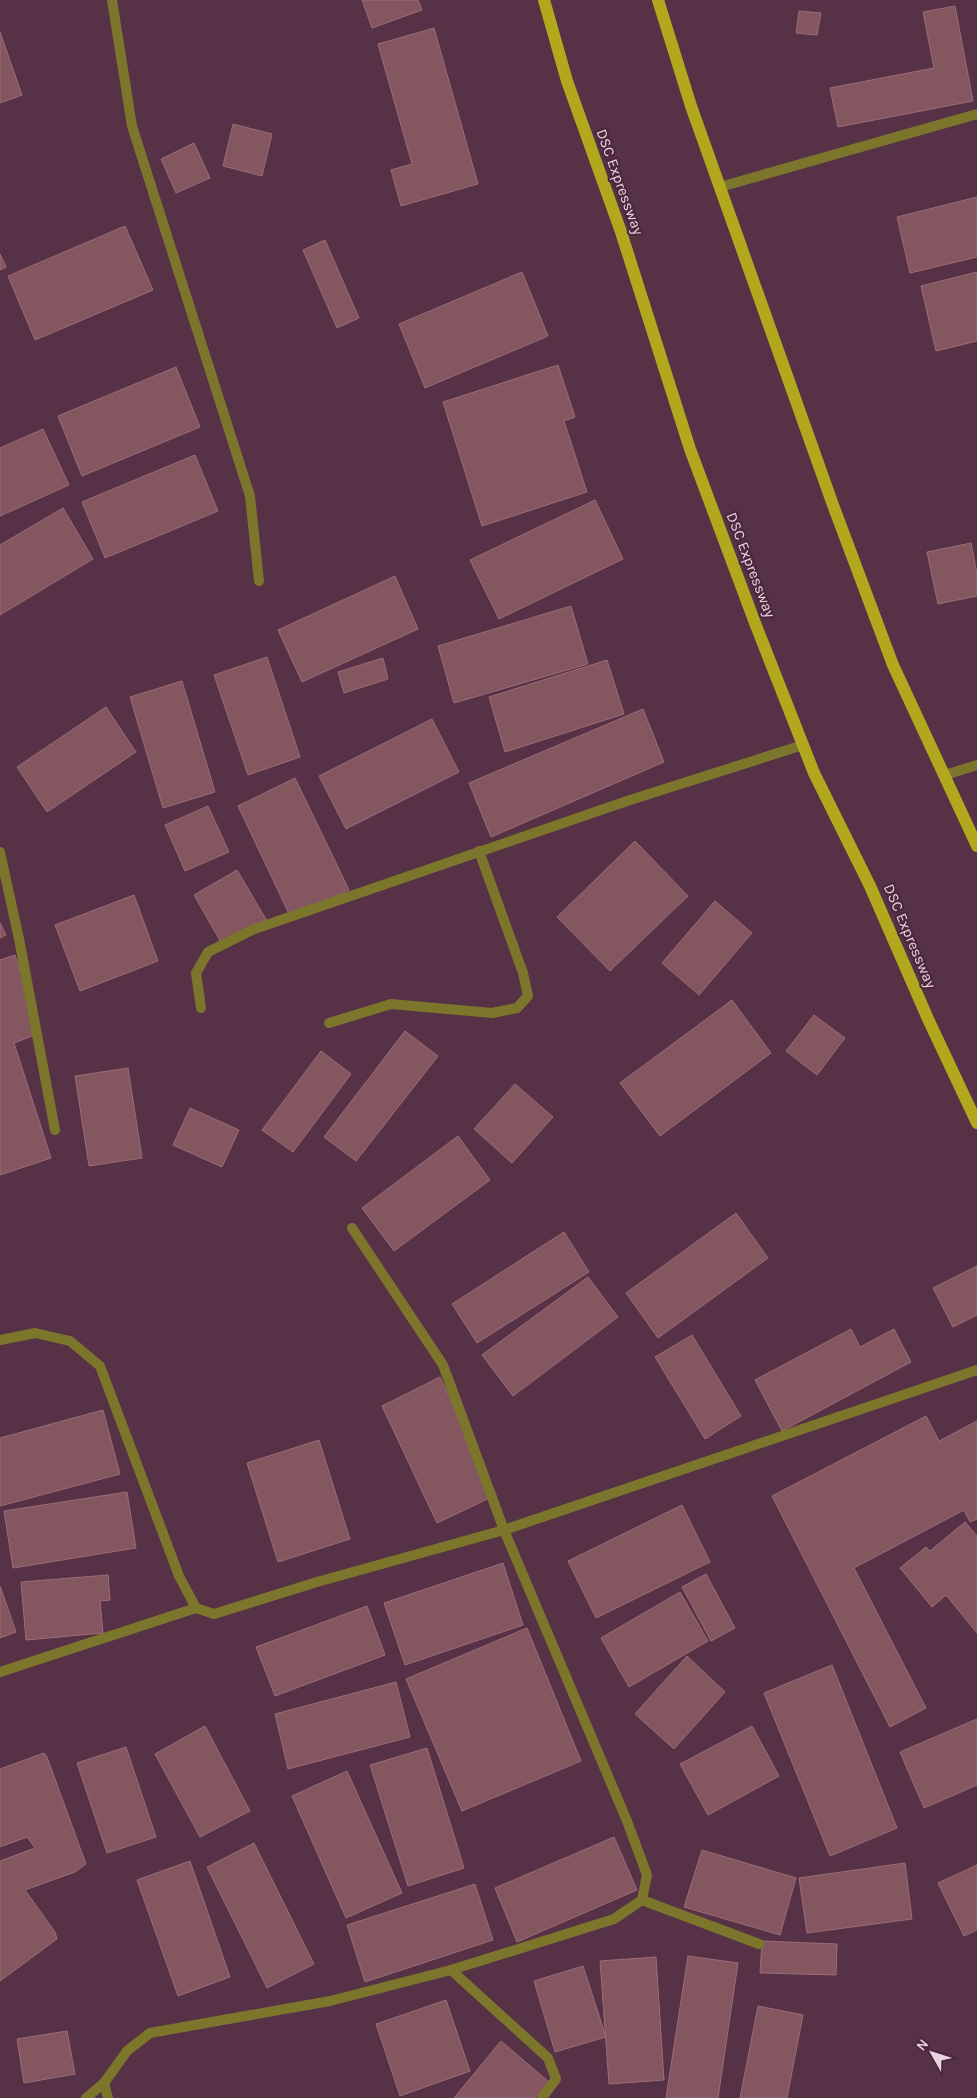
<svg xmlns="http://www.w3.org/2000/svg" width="977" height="2098" font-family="Karla,sans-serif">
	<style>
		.building { fill: #835660; stroke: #9b6d77 }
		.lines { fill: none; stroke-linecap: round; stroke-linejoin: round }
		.minor { stroke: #7b762b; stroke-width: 10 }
		.primary { stroke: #b2a81d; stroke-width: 12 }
		.labels { text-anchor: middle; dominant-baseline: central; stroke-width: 4.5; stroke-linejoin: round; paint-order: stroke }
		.street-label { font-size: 15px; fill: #ebd4e0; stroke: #4b283d }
	</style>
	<rect width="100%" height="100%" fill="#573247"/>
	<!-- building -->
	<g class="building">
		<polygon points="362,0 418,0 422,10 372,28"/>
		<polygon points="955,6 973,101 838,127 830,88 934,68 923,12"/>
		<polygon points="799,11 821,13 817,35 796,33"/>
		<polygon points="434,28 478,184 401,206 391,170 412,164 378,44"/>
		<polygon points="0,32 22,95 0,103"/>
		<polygon points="233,124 272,134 262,176 223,166"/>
		<polygon points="194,143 210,178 176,193 161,159"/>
		<polygon points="977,197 977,257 910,273 897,217"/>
		<polygon points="125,226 153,290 35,340 8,276"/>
		<polygon points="325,240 359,318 337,328 303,250"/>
		<polygon points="0,254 6,267 0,270"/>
		<polygon points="522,272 548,336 425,388 399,324"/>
		<polygon points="977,272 977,341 936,351 921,286"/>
		<polygon points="558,365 575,417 564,421 587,492 482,526 443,402"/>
		<polygon points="176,367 200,427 82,476 58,416"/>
		<polygon points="43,429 69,485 0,516 0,448"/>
		<polygon points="195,455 218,511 105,558 82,502"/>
		<polygon points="595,500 623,559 499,619 470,560"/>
		<polygon points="63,508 93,559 0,615 0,545"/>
		<polygon points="971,543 977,574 977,596 938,604 927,552"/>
		<polygon points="395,576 418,629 302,682 278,630"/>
		<polygon points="571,606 588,664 454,703 438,646"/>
		<polygon points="267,657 300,757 248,775 214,675"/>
		<polygon points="383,658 388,679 344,693 338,672"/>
		<polygon points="607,660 624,714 505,752 489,697"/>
		<polygon points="182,681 215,792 163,808 130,697"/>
		<polygon points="106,707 136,752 47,812 17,767"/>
		<polygon points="643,709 664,762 491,837 469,783"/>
		<polygon points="432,719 459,772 346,829 319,776"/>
		<polygon points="295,778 349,890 291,918 238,806"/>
		<polygon points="208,806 229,852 185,871 165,825"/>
		<polygon points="635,841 688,896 610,971 557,917"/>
		<polygon points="237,870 267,921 223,946 194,895"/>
		<polygon points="134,895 158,961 80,991 55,925"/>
		<polygon points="715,901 752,933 699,995 662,963"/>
		<polygon points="0,923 6,935 0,938"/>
		<polygon points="15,955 40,1033 14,1043 51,1158 0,1175 0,960"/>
		<polygon points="732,1000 771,1053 660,1136 620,1083"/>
		<polygon points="814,1015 845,1038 817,1075 786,1051"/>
		<polygon points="405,1031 438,1056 356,1161 324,1137"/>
		<polygon points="321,1051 351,1074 293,1152 262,1130"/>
		<polygon points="128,1068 142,1158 89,1166 75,1076"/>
		<polygon points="515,1084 553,1117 512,1163 474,1129"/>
		<polygon points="190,1108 239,1130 222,1167 173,1145"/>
		<polygon points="458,1136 490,1180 394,1251 362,1208"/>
		<polygon points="736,1213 768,1258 658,1338 626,1293"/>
		<polygon points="564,1232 589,1272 477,1343 452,1304"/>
		<polygon points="977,1266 977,1315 953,1327 933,1288"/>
		<polygon points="588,1277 618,1317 513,1396 482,1355"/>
		<polygon points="851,1329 860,1347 894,1329 911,1362 782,1431 755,1380"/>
		<polygon points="692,1335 741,1416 705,1439 655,1357"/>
		<polygon points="440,1377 496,1495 437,1523 382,1406"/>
		<polygon points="103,1410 120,1474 0,1506 0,1438"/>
		<polygon points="926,1416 939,1441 977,1421 977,1519 970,1522 964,1510 854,1568 926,1708 890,1727 772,1496"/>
		<polygon points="319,1440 350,1539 278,1562 247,1463"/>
		<polygon points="127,1492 136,1548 13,1568 4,1511"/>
		<polygon points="682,1505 710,1562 596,1618 568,1561"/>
		<polygon points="965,1522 977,1536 977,1633 946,1595 932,1607 900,1568 926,1547 930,1551"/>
		<polygon points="503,1563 523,1625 405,1665 384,1603"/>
		<polygon points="706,1574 735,1628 711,1641 682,1587"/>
		<polygon points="108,1575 110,1600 100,1601 103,1633 26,1640 21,1582"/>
		<polygon points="0,1586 16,1632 0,1638"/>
		<polygon points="680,1592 708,1641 629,1687 601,1638"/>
		<polygon points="367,1606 385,1655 275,1696 256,1647"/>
		<polygon points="527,1628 581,1761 462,1811 406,1679"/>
		<polygon points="687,1656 725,1692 674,1749 635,1714"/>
		<polygon points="832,1665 897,1828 830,1856 764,1693"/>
		<polygon points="396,1682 410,1737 288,1769 275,1714"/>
		<polygon points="977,1719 977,1785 924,1808 900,1752"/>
		<polygon points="205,1726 250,1811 200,1837 155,1754"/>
		<polygon points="752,1726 779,1776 708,1815 680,1764"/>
		<polygon points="126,1747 156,1837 107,1853 77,1763"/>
		<polygon points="427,1748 464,1868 408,1886 370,1765"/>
		<polygon points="44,1753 47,1757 86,1864 75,1872 25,1890 55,1932 57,1939 0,1981 0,1861 35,1848 27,1837 0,1847 0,1769"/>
		<polygon points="347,1771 402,1893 346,1918 292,1796"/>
		<polygon points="614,1837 637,1890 517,1942 495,1888"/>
		<polygon points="254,1843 314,1964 267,1988 207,1867"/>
		<polygon points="702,1850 796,1878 780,1935 684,1907"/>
		<polygon points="190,1861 230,1977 178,1996 137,1880"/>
		<polygon points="905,1863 912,1919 807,1933 799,1878"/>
		<polygon points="977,1865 977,1930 964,1936 938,1883"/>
		<polygon points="475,1884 493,1940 365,1982 347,1925"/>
		<polygon points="762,1941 837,1944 836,1975 760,1973"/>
		<polygon points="688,1956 738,1963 718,2098 666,2098"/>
		<polygon points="656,1957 664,2080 609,2084 600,1961"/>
		<polygon points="583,1966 606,2037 555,2052 534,1981"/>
		<polygon points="446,2000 470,2071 400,2096 376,2024"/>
		<polygon points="758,2006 803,2015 787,2098 740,2098"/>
		<polygon points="67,2031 75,2074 24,2083 17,2039"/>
		<polygon points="501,2041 549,2082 535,2098 454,2098"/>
	</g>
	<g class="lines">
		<!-- minor -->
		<g class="minor">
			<polyline points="112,0 132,126 250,496 259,581"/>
			<polyline points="720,187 977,114"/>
			<polyline points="945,775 977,765"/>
			<polyline points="0,852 19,939 55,1130"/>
			<polyline points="201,1008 196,973 208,952 252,930 627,801 803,745"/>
			<polyline points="329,1023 391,1004 492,1013 517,1008 528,996 523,973 479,851"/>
			<polyline points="0,1340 35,1333 70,1341 100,1366 179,1576 196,1608 214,1614 317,1582 504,1530 977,1370"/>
			<polyline points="0,1672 196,1608"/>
			<polyline points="642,1900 759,1944"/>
			<polyline points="451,1970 548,2058 556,2079 542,2098"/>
			<polyline points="104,2083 108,2098"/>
			<polyline points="86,2098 104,2083 127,2051 150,2033 330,2001 451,1970 614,1919 642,1900 647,1875 627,1821 504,1530 443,1365 352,1228"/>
		</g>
		<!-- primary -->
		<g class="primary">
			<polyline points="544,0 567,81 621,232 690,449 755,623 814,773 870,886 928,1019 977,1123"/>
			<polyline points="658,0 691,106 833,505 893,665 977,846"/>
		</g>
	</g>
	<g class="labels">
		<!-- street labels -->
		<g class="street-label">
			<text transform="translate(620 182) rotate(70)">DSC Expressway</text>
			<text transform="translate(751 565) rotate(69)">DSC Expressway</text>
			<text transform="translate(910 936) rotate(67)">DSC Expressway</text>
		</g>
	</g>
	<!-- north arrow -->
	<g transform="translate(932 2053) rotate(309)" stroke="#4b283d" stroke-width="4" paint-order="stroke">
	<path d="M0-4L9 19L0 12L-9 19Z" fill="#ebd4e0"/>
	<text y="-8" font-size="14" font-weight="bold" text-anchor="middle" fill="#ebd4e0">N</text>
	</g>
</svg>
